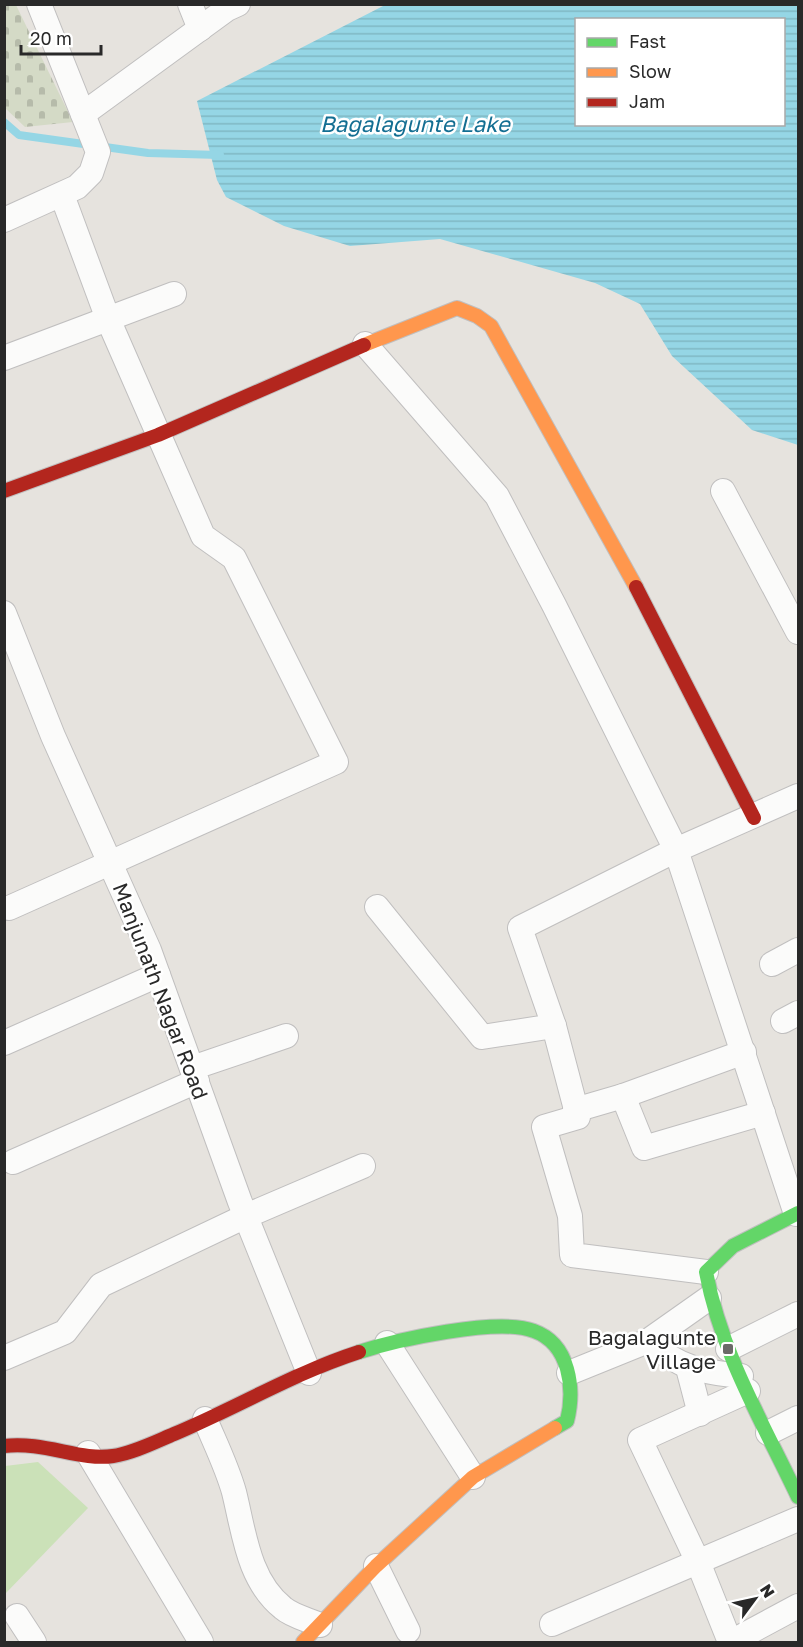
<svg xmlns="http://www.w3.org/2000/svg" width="803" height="1647" font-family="'Golos Text',sans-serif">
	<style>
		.grass { fill: #cbe1b8 }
		.cemetery { fill: url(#cemetery-stones) }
		.water { fill: url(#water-rules); fill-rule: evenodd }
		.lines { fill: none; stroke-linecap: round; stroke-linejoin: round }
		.stream { stroke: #95d6e5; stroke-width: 8 }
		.street-casing { stroke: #c0bfbf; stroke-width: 26 }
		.fast-casing { stroke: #c0bfbf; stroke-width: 16 }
		.slow-casing { stroke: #c0bfbf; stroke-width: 16 }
		.jam-casing { stroke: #c0bfbf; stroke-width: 16 }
		.street { stroke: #fbfbfa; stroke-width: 24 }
		.fast { stroke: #63d668; stroke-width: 14 }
		.slow { stroke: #ff974d; stroke-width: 14 }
		.jam { stroke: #b3261e; stroke-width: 14 }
		.poi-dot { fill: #6b6a68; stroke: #fff; stroke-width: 2 }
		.labels { text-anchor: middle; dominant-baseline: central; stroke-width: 5; stroke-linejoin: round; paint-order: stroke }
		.street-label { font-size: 21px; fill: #292929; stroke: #fff }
		.poi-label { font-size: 21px; fill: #292929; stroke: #fff; text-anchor: end }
		.water-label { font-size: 22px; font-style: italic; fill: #136e92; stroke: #fff }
	</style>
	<defs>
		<pattern id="cemetery-stones" width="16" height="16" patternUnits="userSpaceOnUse" patternTransform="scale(1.5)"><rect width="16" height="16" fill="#d4dac6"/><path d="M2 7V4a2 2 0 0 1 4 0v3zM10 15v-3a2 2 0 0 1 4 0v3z" fill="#b6bbaa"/></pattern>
		<pattern id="water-rules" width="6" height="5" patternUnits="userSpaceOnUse" patternTransform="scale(1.5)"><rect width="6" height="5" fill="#95d6e5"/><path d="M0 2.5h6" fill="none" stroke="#80b8c4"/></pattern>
	</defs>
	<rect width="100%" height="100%" fill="#e6e3de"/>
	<!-- grass -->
	<polygon class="grass" points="38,1462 88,1508 5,1594 5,1466"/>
	<!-- cemetery -->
	<polygon class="cemetery" points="4,5 16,5 73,122 25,127 5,108"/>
	<!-- water -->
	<path class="water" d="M385,5H798V445L752,430L672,356L640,304L595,283L440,239L350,246L284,226L226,197L217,180L197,101ZM576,20H784V124H576Z"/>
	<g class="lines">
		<!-- stream -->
		<polyline class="stream" points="4,122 19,135 148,153 220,155"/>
		<!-- street casing -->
		<g class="street-casing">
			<g id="street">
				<polyline points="190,4 200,29"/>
				<polyline points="83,114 227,9 238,4"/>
				<polyline points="4,220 77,187 91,173 98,152 39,4"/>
				<polyline points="365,344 497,496 554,605 676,850 796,1214"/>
				<polyline points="4,358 174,294"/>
				<polyline points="723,491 798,632"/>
				<polyline points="4,613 53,736 149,950 240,1202 309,1373"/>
				<polyline points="377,907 482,1037 554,1026"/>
				<polyline points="9,908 336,762 234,558 203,536 108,319 62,195"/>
				<polyline points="772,964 798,950"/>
				<polyline points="783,1021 798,1013"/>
				<polyline points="4,1043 158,975"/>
				<polyline points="192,1068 286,1036"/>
				<polyline points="623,1096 644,1148 763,1113"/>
				<polyline points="575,1110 623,1096 744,1052"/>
				<polyline points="13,1162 197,1081"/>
				<polyline points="706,1272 572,1255 570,1216 544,1127 578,1117 554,1026 520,928 676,850 798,796"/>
				<path d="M648,1341C679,1368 701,1372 741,1376"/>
				<polyline points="387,1343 473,1477"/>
				<polyline points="728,1349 798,1314"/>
				<polyline points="4,1358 65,1332 101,1285 246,1216 363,1166"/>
				<polyline points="688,1368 700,1414"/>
				<polyline points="569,1373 648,1341 709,1298"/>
				<path d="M205,1419C215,1443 227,1467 234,1492C244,1532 248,1580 283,1608C292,1616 309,1620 320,1625"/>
				<polyline points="768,1433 798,1418"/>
				<polyline points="88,1453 201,1642"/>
				<polyline points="376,1566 408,1631"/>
				<polyline points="17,1616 34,1642"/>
				<polyline points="552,1624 798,1519"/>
				<polyline points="730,1642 698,1562 640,1440 748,1391"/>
				<polyline points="731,1642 798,1606"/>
			</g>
		</g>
		<!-- fast casing -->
		<g class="fast-casing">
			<g id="fast">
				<path d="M798,1213L733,1246L706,1272C721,1353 763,1423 798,1497"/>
				<path d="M359,1352C396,1340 498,1317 534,1331C570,1344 575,1389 567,1421L555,1428"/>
			</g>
		</g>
		<!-- slow casing -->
		<g class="slow-casing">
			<g id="slow">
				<polyline points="364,345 457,308 477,316 491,326 636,587"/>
				<polyline points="303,1642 376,1566 473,1477 555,1428"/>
			</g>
		</g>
		<!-- jam casing -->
		<g class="jam-casing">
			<g id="jam">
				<polyline points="4,491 158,435 364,345"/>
				<polyline points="636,587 754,818"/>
				<path d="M4,1446C44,1441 80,1461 113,1456C133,1453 155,1442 174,1434C236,1408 294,1373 359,1352"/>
			</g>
		</g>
		<!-- street -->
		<use href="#street" class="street"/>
		<!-- fast -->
		<use href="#fast" class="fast"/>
		<!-- slow -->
		<use href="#slow" class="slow"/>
		<!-- jam -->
		<use href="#jam" class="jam"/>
	</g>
	<!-- markers -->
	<rect class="poi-dot" x="722" y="1343" width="12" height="12" rx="3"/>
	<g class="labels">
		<!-- street labels -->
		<g class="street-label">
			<text transform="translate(161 991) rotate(69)">Manjunath Nagar Road</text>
		</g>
		<!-- poi labels -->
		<g class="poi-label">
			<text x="716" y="1337">Bagalagunte<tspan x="716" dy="24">Village</tspan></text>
		</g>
		<!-- water labels -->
		<g class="water-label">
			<text x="415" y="123">Bagalagunte Lake</text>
		</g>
	</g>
	<!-- border -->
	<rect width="803" height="1647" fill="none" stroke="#292929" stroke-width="12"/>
	<!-- legend -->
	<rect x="575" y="18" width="210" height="108" fill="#ffffff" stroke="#a9a9a9" stroke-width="1.5"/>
	<rect x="587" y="38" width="30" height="9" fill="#63d668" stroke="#a9a9a9" stroke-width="1.5"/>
	<text x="629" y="48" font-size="18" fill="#292929">Fast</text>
	<rect x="587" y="68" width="30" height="9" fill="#ff974d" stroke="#a9a9a9" stroke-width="1.5"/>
	<text x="629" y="78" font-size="18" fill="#292929">Slow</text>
	<rect x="587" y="98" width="30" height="9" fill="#b3261e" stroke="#a9a9a9" stroke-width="1.5"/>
	<text x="629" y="108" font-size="18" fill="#292929">Jam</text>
	<!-- north arrow -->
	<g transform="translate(755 1599) rotate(57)" stroke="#ffffff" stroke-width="4.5" paint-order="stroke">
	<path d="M0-4.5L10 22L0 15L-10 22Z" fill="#292929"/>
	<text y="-9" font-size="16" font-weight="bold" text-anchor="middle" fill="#292929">N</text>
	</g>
	<!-- scale -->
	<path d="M21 45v9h80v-9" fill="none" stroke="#292929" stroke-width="3"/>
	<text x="30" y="45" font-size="18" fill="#292929" stroke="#ffffff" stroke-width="4.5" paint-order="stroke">20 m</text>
</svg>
